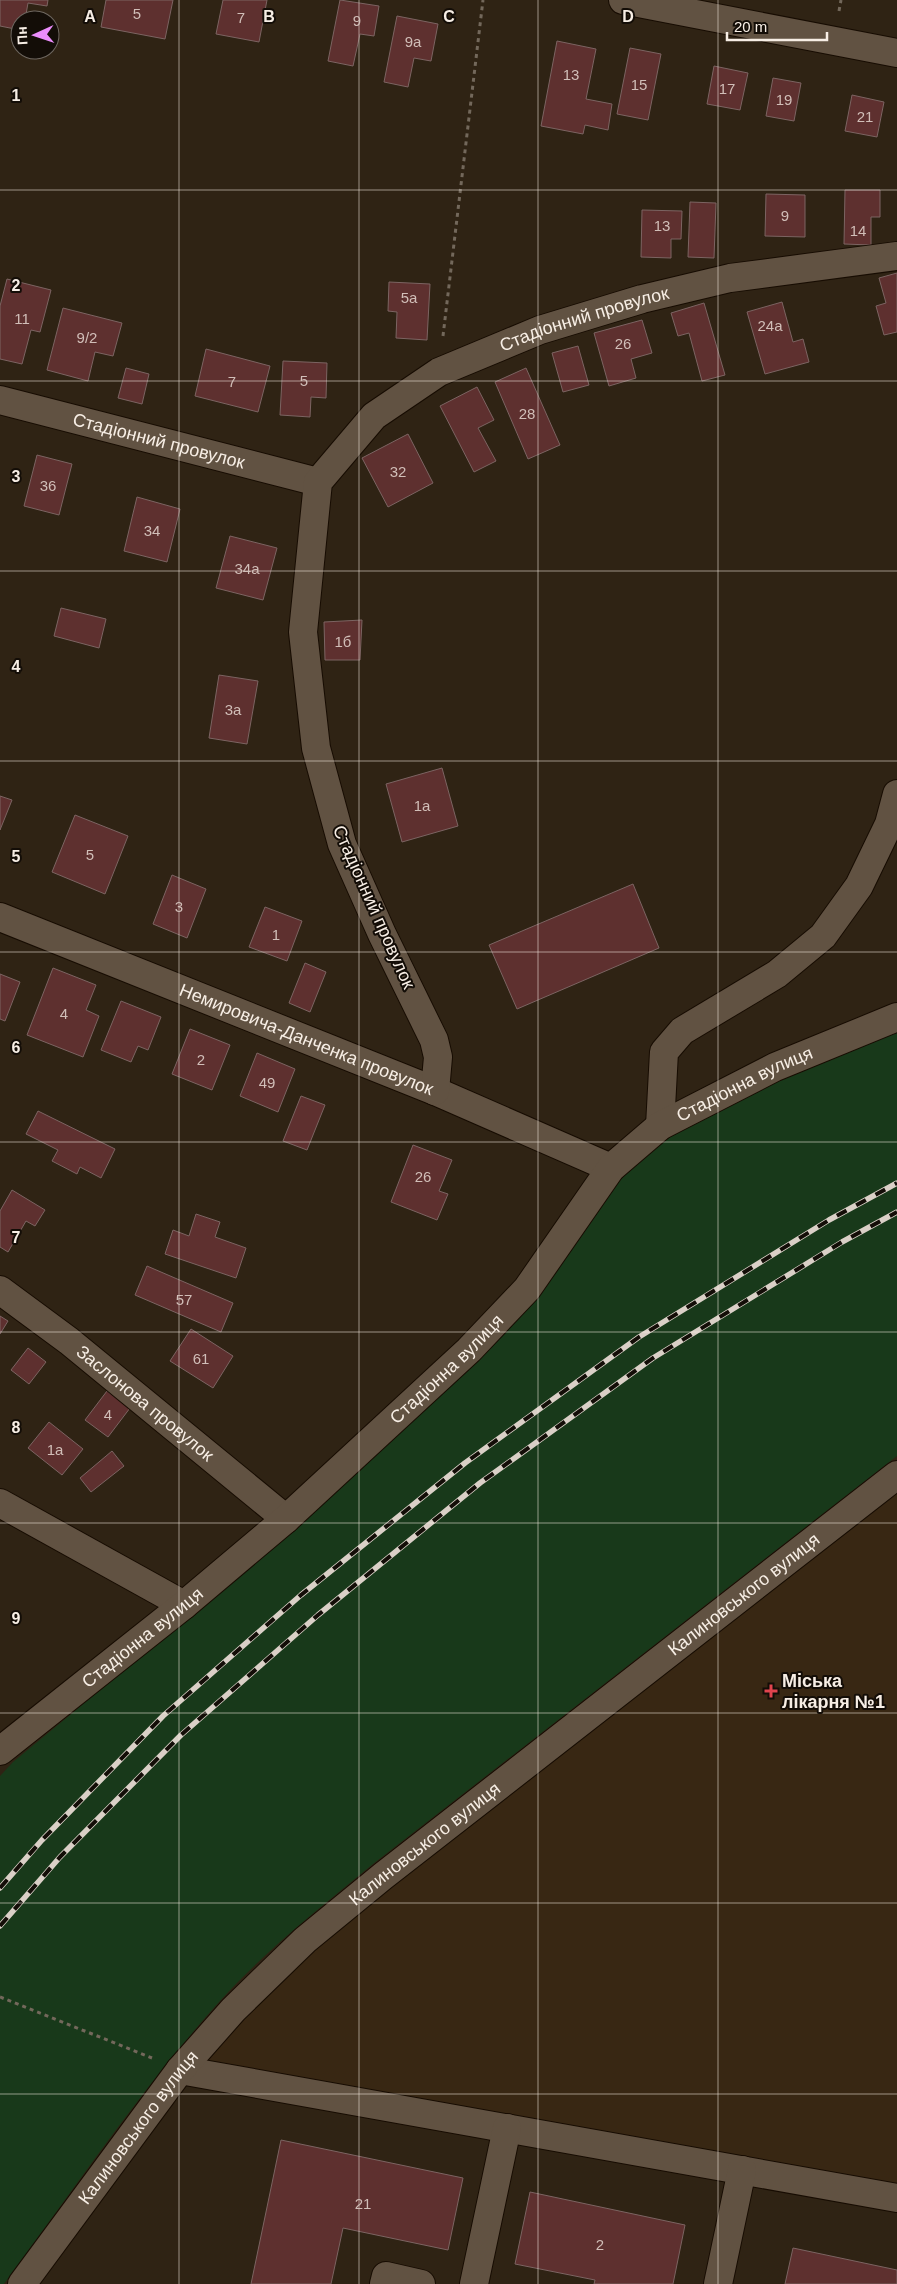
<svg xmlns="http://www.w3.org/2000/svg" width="897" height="2284" font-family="Arial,sans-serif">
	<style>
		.built { fill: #382713 }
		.green { fill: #18391a }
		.building { fill: #5e302f; stroke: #7c6462 }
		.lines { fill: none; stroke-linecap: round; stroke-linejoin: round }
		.minor-casing { stroke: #170c02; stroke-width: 30 }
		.path { stroke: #73685b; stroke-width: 3; stroke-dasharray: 4 4; stroke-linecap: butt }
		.minor { stroke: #615242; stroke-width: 28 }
		.rail-casing { stroke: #dad0c7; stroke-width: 5.5 }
		.rail { stroke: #130d07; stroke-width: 4; stroke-dasharray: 11; stroke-linecap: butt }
		.grid { fill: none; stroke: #f7eee5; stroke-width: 1; stroke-opacity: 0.55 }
		.health-dot { fill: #e0444e; stroke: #130d07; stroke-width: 2 }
		.labels { text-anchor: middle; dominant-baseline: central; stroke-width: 4; stroke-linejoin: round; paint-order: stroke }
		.number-label { font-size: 15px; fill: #d1beb8 }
		.street-label { font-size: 18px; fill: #f7eee5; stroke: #130d07 }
		.poi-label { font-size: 18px; font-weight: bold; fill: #f7eee5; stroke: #130d07; text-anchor: start }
		.grid-label { font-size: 16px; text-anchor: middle; font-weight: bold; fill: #f7eee5; stroke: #130d07; stroke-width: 4; stroke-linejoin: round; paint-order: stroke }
	</style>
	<rect width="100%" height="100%" fill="#2f2314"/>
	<!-- built -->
	<polygon class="built" points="897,1494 897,2187 206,2063 244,2020 315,1951 392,1888"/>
	<!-- green -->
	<path class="green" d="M897,1025V1456L373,1864C320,1908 266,1950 220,2001C141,2089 74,2189 4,2284H0V1776L13,1762L192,1614L440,1395L535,1295L610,1177L655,1134Z"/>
	<!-- building -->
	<g class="building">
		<polygon points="0,0 48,0 47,6 28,3 25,20 20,20 20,30 0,26"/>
		<polygon points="106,0 173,0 165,39 101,27"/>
		<polygon points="223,0 267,0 259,42 216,34"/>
		<polygon points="340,0 379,6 374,36 360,34 353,66 328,61"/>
		<polygon points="397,16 438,24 431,61 414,58 408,87 384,82"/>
		<polygon points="557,41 596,49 586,99 612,104 608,130 585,125 583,134 541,126"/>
		<polygon points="630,48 661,54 648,120 617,114"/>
		<polygon points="714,66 748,73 740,110 707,104"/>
		<polygon points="773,78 801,83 794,121 766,116"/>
		<polygon points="852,95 884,102 877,137 845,131"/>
		<polygon points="845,190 880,190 880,217 871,217 871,245 844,244"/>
		<polygon points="766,194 805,195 805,237 765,236"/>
		<polygon points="690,202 716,203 714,258 688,257"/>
		<polygon points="642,210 682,211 681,239 671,239 671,258 641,257"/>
		<polygon points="897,273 897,332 884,335 876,306 886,303 879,278"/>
		<polygon points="7,279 51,290 40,332 31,330 22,364 0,359 0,306"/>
		<polygon points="389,282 430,284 427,340 396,338 397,312 388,311"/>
		<polygon points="782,302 793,342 803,339 809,362 765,374 747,312"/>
		<polygon points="704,303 725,375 702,381 689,333 678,336 671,313"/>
		<polygon points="63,308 122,323 113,356 95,352 88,381 47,370"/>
		<polygon points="642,320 652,353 631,359 636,378 609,386 594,333"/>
		<polygon points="578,346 589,385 563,392 552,353"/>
		<polygon points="206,349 270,366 258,412 195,396"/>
		<polygon points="283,361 327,363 326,398 311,397 310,417 280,415"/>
		<polygon points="126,368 149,374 142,404 118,398"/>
		<polygon points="526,368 560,445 528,459 495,382"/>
		<polygon points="477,387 494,420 478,428 496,461 474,472 440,406"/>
		<polygon points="408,434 433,483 388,507 362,458"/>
		<polygon points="37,455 72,464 59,515 24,506"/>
		<polygon points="137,497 180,509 167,562 124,551"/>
		<polygon points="230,536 277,548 263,600 216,588"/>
		<polygon points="61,608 106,619 99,648 54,636"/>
		<polygon points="362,620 360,660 325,660 324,622"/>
		<polygon points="219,675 258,681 247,744 209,738"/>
		<polygon points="442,768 458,826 402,842 386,784"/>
		<polygon points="0,796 12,800 0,830"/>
		<polygon points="75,815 128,836 105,894 52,872"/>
		<polygon points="172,875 206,889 187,938 153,924"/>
		<polygon points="633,884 659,948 517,1009 489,945"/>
		<polygon points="265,907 302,921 287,961 249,947"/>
		<polygon points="305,963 326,972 310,1012 289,1003"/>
		<polygon points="53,968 96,985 86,1010 99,1016 83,1057 27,1035"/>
		<polygon points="0,974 20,982 5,1021 0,1019"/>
		<polygon points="121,1001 161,1017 148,1050 138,1046 131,1062 101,1050"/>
		<polygon points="190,1029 230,1045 212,1090 172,1074"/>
		<polygon points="257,1053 295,1069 278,1112 240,1096"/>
		<polygon points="301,1096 325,1105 307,1150 283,1141"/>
		<polygon points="38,1111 115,1149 101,1178 80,1167 77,1174 52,1161 58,1150 26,1134"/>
		<polygon points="413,1145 452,1160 439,1191 448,1194 437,1220 391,1202"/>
		<polygon points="12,1190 45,1210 35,1226 26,1221 8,1252 0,1247 0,1211"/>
		<polygon points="196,1214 220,1222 215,1237 246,1248 236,1278 165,1254 173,1230 189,1236"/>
		<polygon points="147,1266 233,1303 221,1332 135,1295"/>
		<polygon points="0,1316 8,1321 0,1334"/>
		<polygon points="191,1329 233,1356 213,1388 170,1361"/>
		<polygon points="28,1348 46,1362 29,1384 11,1370"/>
		<polygon points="107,1391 130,1408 108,1437 85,1420"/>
		<polygon points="49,1422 83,1449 62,1475 28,1448"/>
		<polygon points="112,1451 124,1466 91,1492 80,1478"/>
		<polygon points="281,2140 463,2178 448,2250 343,2228 331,2284 251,2284"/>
		<polygon points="530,2192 685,2225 673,2284 594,2284 595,2280 515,2264"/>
		<polygon points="793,2248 897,2270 897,2284 785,2284"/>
	</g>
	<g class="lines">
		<!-- minor casing -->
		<g class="minor-casing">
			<g id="minor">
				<polyline points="623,0 897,53"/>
				<path id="s1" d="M0,400L318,482"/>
				<path id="s2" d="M0,917L435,1091L611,1168"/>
				<path id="s3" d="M435,1091L438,1057L434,1040L382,934L342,844L316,748L303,632L318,482L374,416L439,372L540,330L642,299L730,278L897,256"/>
				<polyline points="660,1126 664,1052 682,1031 777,974 823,936 859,886 889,824 897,794"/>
				<path id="s4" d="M0,1290L69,1341L286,1519"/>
				<polyline points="0,1503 184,1605"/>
				<path id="s5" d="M0,1751L184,1605L286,1519L469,1350L527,1289L611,1168L660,1126L775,1067L897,1017"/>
				<polyline points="180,2070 897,2198"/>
				<path id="s6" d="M22,2284L180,2070L233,2010L305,1940L383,1876L897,1475"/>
				<polyline points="384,2284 386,2276 421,2284"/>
				<polyline points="474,2284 507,2128"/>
				<polyline points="718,2284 742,2170"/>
			</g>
		</g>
		<!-- path -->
		<g class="path">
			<polyline points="839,11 841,0"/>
			<polyline points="443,336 483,0"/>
			<polyline points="0,1997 152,2058"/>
		</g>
		<!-- minor -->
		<use href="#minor" class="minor"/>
		<!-- rail casing -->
		<g class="rail-casing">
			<g id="rail">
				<polyline points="0,1888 42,1840 163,1716 301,1595 465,1463 639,1337 829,1220 897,1183"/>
				<polyline points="0,1926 60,1857 181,1735 318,1615 480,1483 653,1358 842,1242 897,1212"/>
			</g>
		</g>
		<!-- rail -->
		<use href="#rail" class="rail"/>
	</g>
	<!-- grid -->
	<path class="grid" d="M179,0V2284M359,0V2284M538,0V2284M718,0V2284M0,190H897M0,381H897M0,571H897M0,761H897M0,952H897M0,1142H897M0,1332H897M0,1523H897M0,1713H897M0,1903H897M0,2094H897"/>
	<!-- markers -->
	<path class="health-dot" d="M768.5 1683.5h5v5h5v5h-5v5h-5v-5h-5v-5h5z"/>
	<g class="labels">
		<!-- number labels -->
		<g class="number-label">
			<text x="137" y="13">5</text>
			<text x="241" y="17">7</text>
			<text x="357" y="20">9</text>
			<text x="413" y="41">9а</text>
			<text x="571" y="74">13</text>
			<text x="639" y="84">15</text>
			<text x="727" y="88">17</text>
			<text x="784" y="99">19</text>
			<text x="865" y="116">21</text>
			<text x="785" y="215">9</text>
			<text x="662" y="225">13</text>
			<text x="858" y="230">14</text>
			<text x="409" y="297">5а</text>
			<text x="22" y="318">11</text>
			<text x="770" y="325">24а</text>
			<text x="87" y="337">9/2</text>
			<text x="623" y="343">26</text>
			<text x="304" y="380">5</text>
			<text x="232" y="381">7</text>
			<text x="527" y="413">28</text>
			<text x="398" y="471">32</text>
			<text x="48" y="485">36</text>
			<text x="152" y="530">34</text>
			<text x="247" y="568">34а</text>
			<text x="343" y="641">1б</text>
			<text x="233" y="709">3а</text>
			<text x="422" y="805">1а</text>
			<text x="90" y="854">5</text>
			<text x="179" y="906">3</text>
			<text x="276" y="934">1</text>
			<text x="64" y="1013">4</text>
			<text x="201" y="1059">2</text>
			<text x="267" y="1082">49</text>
			<text x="423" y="1176">26</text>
			<text x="184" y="1299">57</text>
			<text x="201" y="1358">61</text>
			<text x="108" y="1414">4</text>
			<text x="55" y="1449">1а</text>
			<text x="363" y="2203">21</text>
			<text x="600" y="2244">2</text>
		</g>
		<!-- street labels -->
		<g class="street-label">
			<text stroke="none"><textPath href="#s3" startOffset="955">Стадіонний провулок</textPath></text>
			<text stroke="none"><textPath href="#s1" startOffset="164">Стадіонний провулок</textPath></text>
			<text transform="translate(374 907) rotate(66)">Стадіонний провулок</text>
			<text stroke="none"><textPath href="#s2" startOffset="330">Немировича-Данченка провулок</textPath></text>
			<text stroke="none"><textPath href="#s5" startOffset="1008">Стадіонна вулиця</textPath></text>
			<text stroke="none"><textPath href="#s5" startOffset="588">Стадіонна вулиця</textPath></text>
			<text stroke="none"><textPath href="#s4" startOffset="184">Заслонова провулок</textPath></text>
			<text stroke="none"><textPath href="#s6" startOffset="1005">Калиновського вулиця</textPath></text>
			<text stroke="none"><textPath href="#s5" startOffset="182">Стадіонна вулиця</textPath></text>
			<text stroke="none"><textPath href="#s6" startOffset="600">Калиновського вулиця</textPath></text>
			<text stroke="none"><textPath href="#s6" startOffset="195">Калиновського вулиця</textPath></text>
		</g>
		<!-- poi labels -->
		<g class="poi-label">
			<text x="782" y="1681">Міська<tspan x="782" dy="21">лікарня №1</tspan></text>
		</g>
	</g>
	<g class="grid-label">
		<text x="90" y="22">A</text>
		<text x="269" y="22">B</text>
		<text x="449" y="22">C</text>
		<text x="628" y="22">D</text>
		<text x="16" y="101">1</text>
		<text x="16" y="291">2</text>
		<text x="16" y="482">3</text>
		<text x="16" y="672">4</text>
		<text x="16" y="862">5</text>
		<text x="16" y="1053">6</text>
		<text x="16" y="1243">7</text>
		<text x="16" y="1433">8</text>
		<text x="16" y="1624">9</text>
	</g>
	<!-- north arrow -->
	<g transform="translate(35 35) rotate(267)"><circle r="24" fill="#130d07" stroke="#6e6760"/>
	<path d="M0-4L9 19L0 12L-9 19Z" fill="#eb8dfc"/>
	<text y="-8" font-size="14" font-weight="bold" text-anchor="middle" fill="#f7eee5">Пн</text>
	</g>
	<!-- scale -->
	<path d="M727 32v8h100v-8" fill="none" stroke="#f7eee5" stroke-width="2.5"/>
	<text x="734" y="32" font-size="15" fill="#f7eee5" stroke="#130d07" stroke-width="4" paint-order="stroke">20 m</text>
</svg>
